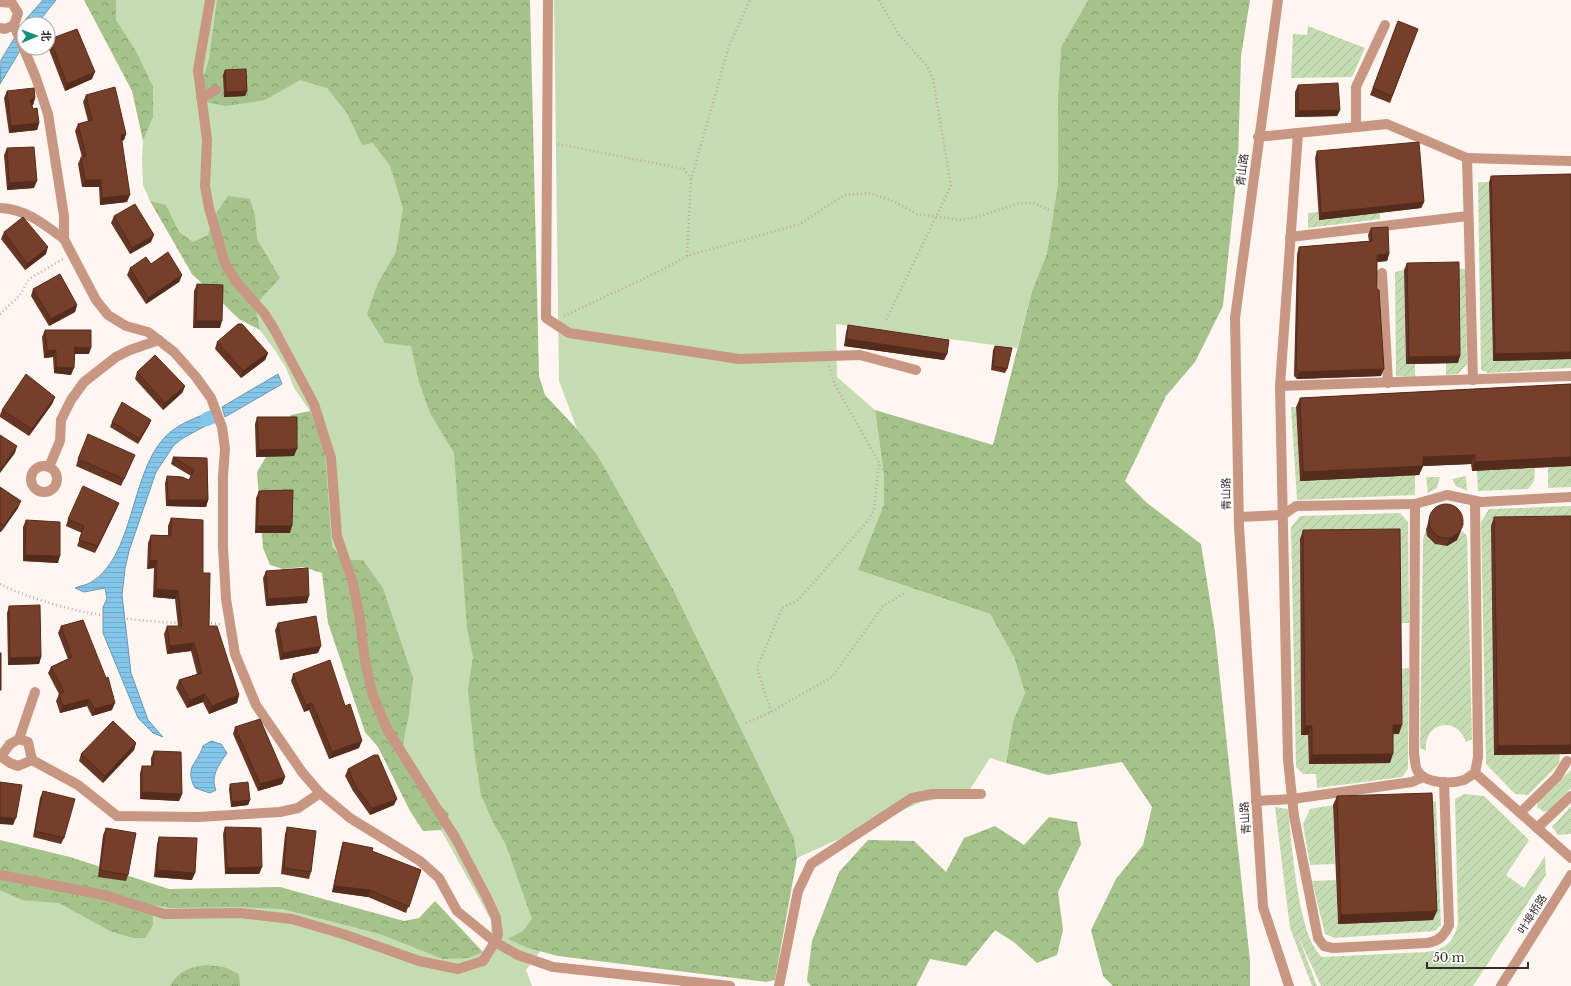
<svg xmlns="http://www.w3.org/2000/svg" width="1571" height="986" font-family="'Libre Baskerville','Noto Sans SC',serif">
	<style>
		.green { fill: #c5dbb1 }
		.forest { fill: url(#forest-crowns) }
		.garden { fill: url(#garden-furrows) }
		.water { fill: url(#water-rules); stroke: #6b98b0 }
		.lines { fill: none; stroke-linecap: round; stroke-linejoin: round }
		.canal { stroke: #84c6e9; stroke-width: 14 }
		.path { stroke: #b6adaa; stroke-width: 2.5; stroke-dasharray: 1 3; stroke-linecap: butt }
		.minor { stroke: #c79783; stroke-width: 10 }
		.wall { fill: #653624 }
		.shaded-wall { fill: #532c1d }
		.building { fill: #763f2a; stroke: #532c1d }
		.labels { text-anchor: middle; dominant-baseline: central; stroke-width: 4; stroke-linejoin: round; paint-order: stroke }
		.street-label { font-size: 11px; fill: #322c2a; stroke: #fff }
	</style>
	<defs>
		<pattern id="forest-crowns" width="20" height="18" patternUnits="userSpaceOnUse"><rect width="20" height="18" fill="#a5c28a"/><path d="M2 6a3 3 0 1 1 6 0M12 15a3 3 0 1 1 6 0" fill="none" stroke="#879e71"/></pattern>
		<pattern id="garden-furrows" width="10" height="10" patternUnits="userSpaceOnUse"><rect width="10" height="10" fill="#c5dbb1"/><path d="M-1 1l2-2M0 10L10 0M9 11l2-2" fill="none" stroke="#aabc98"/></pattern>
		<pattern id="water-rules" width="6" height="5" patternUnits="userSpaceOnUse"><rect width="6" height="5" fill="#84c6e9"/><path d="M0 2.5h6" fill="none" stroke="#72aac8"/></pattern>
	</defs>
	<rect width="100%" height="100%" fill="#fff5f1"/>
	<!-- green -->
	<g class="green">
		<polygon points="108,0 275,0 422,169 556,930 526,970 532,986 0,986 0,861 142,896 281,896 483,952 491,950 491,920 441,830 425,810 332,575 310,411 294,388 286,368 276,352 260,330 150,201 143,185 142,159 143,141 153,119 110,21"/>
		<polygon points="554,0 1088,0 1061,47 1058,95 1058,183 1047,253 1032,291 1017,348 836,324 837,377 875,410 884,475 884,504 858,570 990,614 1014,657 1025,693 1013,721 1006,763 990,758 967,794 921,802 797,858 794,838 672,587 598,456 577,429 559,381"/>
	</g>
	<!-- forest -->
	<g class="forest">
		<polygon points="84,0 116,0 116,20 136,51 153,87 153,118 143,141 132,91"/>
		<polygon points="217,0 530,0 539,376 545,395 577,429 598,456 672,587 794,838 797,858 775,980 766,982 558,956 528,948 508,939 523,931 532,919 506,845 493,822 481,795 474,749 468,689 473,657 467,628 454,453 430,413 419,382 411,346 385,343 367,314 378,283 396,252 403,208 390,166 373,143 362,145 347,113 327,88 300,80 265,100 226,106 206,102 203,79 209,59"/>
		<polygon points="1088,0 1250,0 1241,56 1238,163 1223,306 1195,362 1166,396 1125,481 1147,503 1201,544 1215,632 1250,961 1250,986 1113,986 1103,976 1091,930 1116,879 1143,845 1152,807 1122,762 1048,775 1006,763 1013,721 1025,693 1014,657 990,614 858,570 884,504 884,475 875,410 993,445 1032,291 1047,253 1058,183 1058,95 1061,47"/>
		<polygon points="228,196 250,199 255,216 257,239 280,278 255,305 260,330 239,319 192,274 150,201 166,205 179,232 193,242 208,235 217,212"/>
		<polygon points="310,411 324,441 332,546 342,560 363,560 383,588 413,678 409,714 403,744 408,760 430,795 449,814 441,830 423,831 410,811 378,747 365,732 328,623 322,573 303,567 283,569 270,565 263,548 257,472 291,415"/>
		<polygon points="1049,817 1077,822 1081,844 1058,892 1063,930 1057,955 1037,963 1015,943 995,930 966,966 930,959 916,986 811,986 807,981 812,941 839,872 868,840 914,841 946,872 964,838 995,826 1024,845"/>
		<polygon points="0,840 70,857 169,889 280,887 404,921 419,918 435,901 483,952 469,958 443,959 380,934 283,909 238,907 170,908 152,905 153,925 145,938 133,938 112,932 59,903 22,900 0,890"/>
		<path d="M206,965L224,967L239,974L240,986H170C178,971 190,967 206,965Z"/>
	</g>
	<!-- garden -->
	<g class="garden">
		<polygon points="1308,26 1365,48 1352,77 1291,78 1293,34 1307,35"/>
		<polygon points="1478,182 1489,182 1493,361 1571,359 1571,368 1488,373 1481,370"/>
		<polygon points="1318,212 1319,220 1380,213 1380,219 1308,228 1308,213"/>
		<polygon points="1456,269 1466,269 1467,364 1458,374 1446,375 1446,363 1458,363"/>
		<polygon points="1404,270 1406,363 1415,364 1415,377 1396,376 1395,272"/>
		<polygon points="1291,407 1296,407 1300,480 1415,475 1415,495 1297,500"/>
		<polygon points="1571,466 1571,487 1548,488 1548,467"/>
		<polygon points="1535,468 1534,481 1528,489 1478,491 1477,471"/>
		<polygon points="1466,476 1467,491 1456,486 1452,479"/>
		<polygon points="1426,477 1440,477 1437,488 1428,493"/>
		<polygon points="1571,506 1571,525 1494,755 1560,754 1559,764 1528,795 1515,794 1486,764 1481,522 1489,509"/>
		<polygon points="1400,513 1408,522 1409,623 1398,623 1300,539 1301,735 1398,734 1398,669 1409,668 1408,769 1402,777 1317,788 1316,774 1303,774 1296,767 1291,527 1300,516"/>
		<path d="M1426,530C1431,551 1456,550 1461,530L1467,536L1472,739L1466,742C1457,715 1423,722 1426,751L1420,748L1423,539Z"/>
		<polygon points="1571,770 1571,788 1550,810 1544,812 1537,807 1538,801"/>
		<path d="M1464,794L1484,796L1529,840L1506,875L1524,888L1545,856L1546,875L1473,986H1321L1298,936L1317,986H1312L1290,928L1275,807L1288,809C1292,842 1297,935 1322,957L1426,952C1445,950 1453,943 1458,924L1455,799Z"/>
		<polygon points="1436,801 1441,925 1435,931 1335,938 1325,934 1312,881 1336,880 1338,924 1429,802"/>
		<polygon points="1333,805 1335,864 1310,865 1303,824 1310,809"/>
		<polygon points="1571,806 1571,834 1558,835 1552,827"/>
	</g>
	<!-- water -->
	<g class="water">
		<polygon points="43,0 56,0 37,24 24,24 24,44 0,84 1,60 26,19"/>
		<polygon points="278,374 282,384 225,417 222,407"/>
		<path d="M205,414L209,424L183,438L174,445L156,472L129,551L125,569L122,595L131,673L148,720L163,737L153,733L138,718L103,633V607L107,599L105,588L84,592L75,588C80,586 86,585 90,583C134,558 130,475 164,438C175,426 190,420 205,414Z"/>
		<path d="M211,741L221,744L227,753C219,765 210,776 216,790L210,793L195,788C184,766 197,765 203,746Z"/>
	</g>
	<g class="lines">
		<!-- canal -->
		<polyline class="canal" points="207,419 212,417"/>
		<!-- path -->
		<g class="path">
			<polyline points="879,0 899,35 927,66 933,79 951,186 885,322"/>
			<polyline points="558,144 684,169 691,179"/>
			<polyline points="687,256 691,180 729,46 750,0"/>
			<polyline points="0,314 20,295 29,279 63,259"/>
			<polyline points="564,316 660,271 687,256 800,224 844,195 870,193 895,202 917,214 959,220 977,217 1020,203 1034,203 1049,210"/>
			<polyline points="829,366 834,383 898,496"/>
			<path d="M0,584C13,591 26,595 40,600C86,615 132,621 180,623"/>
			<polyline points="207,623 220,624"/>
			<polyline points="771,712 757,668 782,608 798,600 866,523 874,510 879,461"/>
			<polyline points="746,723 771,712 832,677 883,606 906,592"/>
		</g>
		<!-- minor -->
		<g class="minor">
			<polyline points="548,0 546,318 569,333 739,359 860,355 916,370"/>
			<polyline points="1278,0 1235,318 1239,526 1263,907 1289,986"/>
			<polyline points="0,2 12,3 18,13 14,25 5,29 0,28"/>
			<polyline points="14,25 36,78 48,114 64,216 64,239 96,300 108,315 126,326 148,332 174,352 196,377 211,398 222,427 225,449 223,476 223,547 226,599 235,654 256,705 302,772 320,793 350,818 420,861 439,878 457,911 495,942 518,955 553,967 730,986"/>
			<polyline points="201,98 216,90"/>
			<polyline points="1356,127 1356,87 1385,25"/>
			<path d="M1298,133L1280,386L1288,760L1294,816L1318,938L1324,946L1333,948L1427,943C1439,941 1444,936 1449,925L1444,782"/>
			<polyline points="1258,137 1387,124 1467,158 1473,380"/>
			<polyline points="1467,158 1571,161"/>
			<path d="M0,208C26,209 44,224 64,239"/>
			<polyline points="1290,237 1468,216"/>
			<polyline points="1382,273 1388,383"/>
			<polyline points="1280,386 1571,376"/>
			<circle cx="44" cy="479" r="13"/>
			<polyline points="49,467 60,441 61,420 71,400 84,382 116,357 130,350 159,340"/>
			<path d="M1415,504L1414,754C1415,759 1415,766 1417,770C1424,784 1451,784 1464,780C1468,778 1471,775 1475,773L1478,757L1475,501"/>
			<polyline points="1239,517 1283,515 1296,506 1415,504 1447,495 1481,502 1571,497"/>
			<polyline points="19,739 35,692"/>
			<polyline points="0,756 10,763 18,766 32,760 78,785 117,816 198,817 280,812 298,808 320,793"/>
			<polyline points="1,756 10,744 19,739 28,742 32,760"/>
			<polyline points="1475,773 1571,858"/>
			<polyline points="1256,801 1292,799 1412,782 1423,777"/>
			<polyline points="1520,813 1557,777 1567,761"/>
			<polyline points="1537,828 1571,796"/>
			<polyline points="0,875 104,895 164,914 240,913 292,919 343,934 419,961 458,969 483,961 495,942 498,934 496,918 488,900 456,839 387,729 372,693 364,655 360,619 353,583 337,536 331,458 314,404 274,329 264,313 238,284 225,264 209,208 205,186 207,140 198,70 210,0"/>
			<polyline points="779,986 798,891 811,864 912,798 932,794 981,794"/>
			<polyline points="1501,986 1571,875"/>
		</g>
	</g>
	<!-- wall -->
	<g class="wall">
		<polygon points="1398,21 1418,29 1390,103 1370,95"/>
		<polygon points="50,39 92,79 65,91 48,47 48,44"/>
		<polygon points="225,70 247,91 245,96 224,97 223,75"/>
		<polygon points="1298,85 1340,110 1337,116 1295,117 1295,92"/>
		<polygon points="7,91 35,98 33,105 32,105 39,123 37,130 9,133 4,98"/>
		<polygon points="86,95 126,134 124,140 122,141 127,202 100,205 99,187 82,187 78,164 81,157 82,157 75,131 78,124 88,121 83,102"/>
		<polygon points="7,148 34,188 7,190 4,155"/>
		<polygon points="1317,151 1424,202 1421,208 1319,220 1315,158"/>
		<polygon points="1571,174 1571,359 1493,361 1489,182 1491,176"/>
		<polygon points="114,216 151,242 130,254 111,223"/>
		<polygon points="1371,228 1389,254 1387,261 1377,262 1377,289 1381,376 1297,379 1294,376 1297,254 1299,247 1369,241 1368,235"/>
		<polygon points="4,232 46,254 25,270 1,239"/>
		<polygon points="1407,263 1458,363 1406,364 1404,270"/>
		<polygon points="151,264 182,275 179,282 146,304 127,275 130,268"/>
		<polygon points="197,284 220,328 193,328 194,291"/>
		<polygon points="33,289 77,305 75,312 49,326 31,296"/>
		<polygon points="848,325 947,354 944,360 844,346 846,332"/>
		<polygon points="45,330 89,354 75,354 71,375 54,373 53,357 44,358 42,337"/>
		<polygon points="217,342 268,353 265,360 241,378 215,349"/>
		<polygon points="995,346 1007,369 1005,373 991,370 993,350"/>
		<polygon points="137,372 185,386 182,393 163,410 135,379"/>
		<polygon points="1571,384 1571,466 1472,471 1471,464 1423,466 1419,475 1300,481 1296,407 1300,398"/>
		<polygon points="55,397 52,404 29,436 0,417 0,415 2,410"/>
		<polygon points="257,417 294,456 256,457 255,424"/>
		<polygon points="151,420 149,425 138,444 110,427 112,422"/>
		<polygon points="135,455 121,486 76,466 78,459"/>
		<polygon points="173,457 207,458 208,500 206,507 166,506 165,483 167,476 189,480 191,476 171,464"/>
		<polygon points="0,487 18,508 1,532 0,532"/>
		<polygon points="259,491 290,533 255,533 256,498"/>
		<polygon points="119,503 116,510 95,553 77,546 82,533 66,526 68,519"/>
		<polygon points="1431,512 1461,530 1457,540 1447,546 1435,544 1427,536 1426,530 1429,519"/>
		<polygon points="1494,517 1571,754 1494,755 1491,526"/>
		<polygon points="171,518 203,573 209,626 239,695 237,703 209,714 203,702 187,708 176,688 179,680 197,674 191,651 167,654 164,634 167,626 178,626 175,599 153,597 154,568 147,569 148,543 151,535 168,535 168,526"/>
		<polygon points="26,520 58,563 23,561 23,527"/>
		<polygon points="1303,530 1399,734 1393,734 1390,763 1309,764 1308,735 1301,735 1300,539"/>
		<polygon points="266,571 307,603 266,606 263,578"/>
		<polygon points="9,606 41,657 39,664 8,665 7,613"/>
		<polygon points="278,623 318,653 280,660 275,630"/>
		<polygon points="61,626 112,710 92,716 87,706 60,713 56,701 59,694 48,673 51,667 68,659 58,633"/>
		<polygon points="293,674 345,706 359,748 329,759 309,710 304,712 291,681"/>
		<polygon points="235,727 285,777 282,784 258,791 233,734"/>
		<polygon points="136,743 134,750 103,783 79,761 81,754"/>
		<polygon points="154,751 182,794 179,801 140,799 140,773 142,766 151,766 151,758"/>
		<polygon points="348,769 394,805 370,815 353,791 345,776"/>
		<polygon points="230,784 250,800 248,805 231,807 229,789"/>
		<polygon points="43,791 64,838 61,844 33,837 40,798"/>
		<polygon points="1337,796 1433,920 1338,924 1333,805"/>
		<polygon points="225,827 262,867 259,874 225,874 223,834"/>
		<polygon points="287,827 311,872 309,879 281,874 285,834"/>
		<polygon points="106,828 128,875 126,881 98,877 103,835"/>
		<polygon points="159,837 192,880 154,877 157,844"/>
		<polygon points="343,842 421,870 406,913 368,897 332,892 341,849"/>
	</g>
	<!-- shaded-wall -->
	<g class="shaded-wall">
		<polygon points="95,72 92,79 65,91 67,84"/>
		<polygon points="247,91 245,96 224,97 226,92"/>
		<polygon points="35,98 33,105 28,107 30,100"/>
		<polygon points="1340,110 1337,116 1295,117 1298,111"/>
		<polygon points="39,123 37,130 9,133 11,126"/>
		<polygon points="126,134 124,140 119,142 121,135"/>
		<polygon points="85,180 101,180 99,187 82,187"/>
		<polygon points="37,181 34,188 7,190 9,183"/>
		<polygon points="130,195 127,202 100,205 102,198"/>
		<polygon points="1424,202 1421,208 1319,220 1321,213"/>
		<polygon points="154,235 151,242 130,254 132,248"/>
		<polygon points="48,247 46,254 25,270 27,264"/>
		<polygon points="1389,254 1387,261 1374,262 1377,255"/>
		<polygon points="182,275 179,282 146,304 148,298"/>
		<polygon points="77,305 75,312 49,326 51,319"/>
		<polygon points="196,321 222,321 220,328 193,328"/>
		<polygon points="847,339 947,354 944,360 844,346"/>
		<polygon points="75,347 91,348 89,354 73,354"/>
		<polygon points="56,350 53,357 44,358 47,351"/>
		<polygon points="1571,352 1571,359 1493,361 1495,354"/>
		<polygon points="268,353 265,360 241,378 243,371"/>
		<polygon points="1460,356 1458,363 1406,364 1409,357"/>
		<polygon points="56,367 74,368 71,375 54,373"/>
		<polygon points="1384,369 1381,376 1297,379 1300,372"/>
		<polygon points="185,386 182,393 163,410 165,403"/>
		<polygon points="55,397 52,404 29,436 32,429"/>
		<polygon points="151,420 149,425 138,444 140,439"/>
		<polygon points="17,446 15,453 0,473 0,470"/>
		<polygon points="297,449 294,456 256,457 259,450"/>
		<polygon points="1475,455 1471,464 1423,466 1419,475 1300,481 1303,472 1423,457"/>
		<polygon points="1571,457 1571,466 1472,471 1475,462"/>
		<polygon points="168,500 208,500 206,507 166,506"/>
		<polygon points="21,501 18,508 1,532 4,526"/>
		<polygon points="119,503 116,510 95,553 98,546"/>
		<polygon points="1464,523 1457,540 1447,546 1449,539"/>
		<polygon points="257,526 292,526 290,533 255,533"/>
		<polygon points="25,555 60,556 58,563 23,561"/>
		<polygon points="157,560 154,568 147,569 150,561"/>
		<polygon points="156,589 178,591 175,599 153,597"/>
		<polygon points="309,596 307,603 266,606 268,599"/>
		<polygon points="194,643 191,651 167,654 170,646"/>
		<polygon points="321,646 318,653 280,660 283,653"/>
		<polygon points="41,657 39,664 8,665 10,658"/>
		<polygon points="205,694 203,702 187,708 190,700"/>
		<polygon points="239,695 237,703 209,714 212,706"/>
		<polygon points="89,699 87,706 60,713 63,706"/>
		<polygon points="115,703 112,710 92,716 95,709"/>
		<polygon points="312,703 309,710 304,712 306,705"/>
		<polygon points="1393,725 1402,725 1399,734 1390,734"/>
		<polygon points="1305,726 1312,726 1308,735 1301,735"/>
		<polygon points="362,741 359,748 329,759 332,752"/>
		<polygon points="136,743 134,750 103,783 105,776"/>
		<polygon points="1571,745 1571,754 1494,755 1498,746"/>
		<polygon points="1393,754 1390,763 1309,764 1312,755"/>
		<polygon points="285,777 282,784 258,791 260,784"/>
		<polygon points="142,792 182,794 179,801 140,799"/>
		<polygon points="397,799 394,805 370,815 372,808"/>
		<polygon points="250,800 248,805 231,807 232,802"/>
		<polygon points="0,817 16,818 13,825 0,824"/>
		<polygon points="262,867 259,874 225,874 227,868"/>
		<polygon points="157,870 195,873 192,880 154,877"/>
		<polygon points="334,886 370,890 368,897 332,892"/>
		<polygon points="1437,911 1433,920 1338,924 1341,915"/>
	</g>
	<!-- building -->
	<g class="building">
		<polygon points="1398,21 1418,29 1392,96 1373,88"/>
		<polygon points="77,29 95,72 67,84 50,39"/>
		<polygon points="246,69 247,91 226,92 225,70"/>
		<polygon points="1338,83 1340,110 1298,111 1298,85"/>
		<polygon points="115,87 126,134 121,135 130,195 102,198 101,180 85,180 81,157 86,156 78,124 92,120 86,95"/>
		<polygon points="34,88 35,98 30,100 33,109 37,108 39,123 11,126 7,91"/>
		<polygon points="1419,142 1424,202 1321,213 1317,151"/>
		<polygon points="34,147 37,181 9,183 7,148"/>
		<polygon points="1571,174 1571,352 1495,354 1491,176"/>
		<polygon points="135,204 154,235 132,248 114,216"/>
		<polygon points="23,217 48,247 27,264 4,232"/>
		<polygon points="1388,227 1389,254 1377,255 1377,289 1379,290 1384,369 1300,372 1296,369 1299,247 1372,241 1371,228"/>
		<polygon points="168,252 182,275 148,298 130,268 146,257 151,264"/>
		<polygon points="1459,262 1460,356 1409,357 1407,263"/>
		<polygon points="60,274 77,305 51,319 33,289"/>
		<polygon points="197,284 223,285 222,321 196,321"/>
		<polygon points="238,324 242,324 268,353 243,371 217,342"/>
		<polygon points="848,325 949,340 947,354 847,339"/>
		<polygon points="45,330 91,330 91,348 75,347 74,368 56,367 56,350 47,351"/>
		<polygon points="995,346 1012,348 1007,369 993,366"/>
		<polygon points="155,355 185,386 165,403 137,372"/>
		<polygon points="26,374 55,397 32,429 2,410"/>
		<polygon points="1571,384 1571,457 1475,462 1475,455 1423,457 1423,466 1303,472 1300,398"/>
		<polygon points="122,402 151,420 140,439 112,422"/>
		<polygon points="257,417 297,417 297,449 259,450"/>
		<polygon points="88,434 135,455 124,479 78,459"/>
		<polygon points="0,435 17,446 0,470"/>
		<polygon points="173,457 207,458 208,500 168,500 167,476 182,477 189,480 194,470"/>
		<polygon points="83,486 119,503 98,546 79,540 84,526 68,519"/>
		<polygon points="0,487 21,501 4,526 0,523"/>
		<polygon points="293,490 292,526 257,526 259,491"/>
		<circle cx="1446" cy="521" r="17"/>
		<polygon points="1571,516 1571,745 1498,746 1494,517"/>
		<polygon points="171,518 203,520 203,573 210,573 209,626 217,626 239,695 212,706 205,694 190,700 179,680 202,673 194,643 170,646 167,626 182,626 178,591 156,589 157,560 150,561 151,535 171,536"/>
		<polygon points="26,520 60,522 60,556 25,555"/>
		<polygon points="1400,529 1402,725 1393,725 1393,754 1312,755 1312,726 1305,726 1303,530"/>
		<polygon points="308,568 309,596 268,599 266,571"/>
		<polygon points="40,605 41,657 10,658 9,606"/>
		<polygon points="316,616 321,646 283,653 278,623"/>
		<polygon points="83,620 106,678 108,677 115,703 95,709 89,699 63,706 59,694 64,692 51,667 72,657 61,626"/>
		<rect x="0" y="653" width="1" height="37"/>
		<polygon points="330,660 345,706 350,704 362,741 332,752 312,703 306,705 293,674"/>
		<polygon points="260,719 285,777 260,784 235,727"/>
		<polygon points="113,721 136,743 105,776 81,754"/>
		<polygon points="154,751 181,752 182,794 142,792 142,766 153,766"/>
		<polygon points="374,755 378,755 397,799 372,808 355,785 348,769"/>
		<polygon points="0,782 22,785 16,818 0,817"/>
		<polygon points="248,782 250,800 232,802 230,784"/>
		<polygon points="43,791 75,799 64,838 35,831"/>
		<polygon points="1432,793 1437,911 1341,915 1337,796"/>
		<polygon points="225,827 261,828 262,867 227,868"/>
		<polygon points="287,827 316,831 311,872 284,868"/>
		<polygon points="106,828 136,833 128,875 100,870"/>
		<polygon points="159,837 197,838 195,873 157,870"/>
		<polygon points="343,842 373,848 372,851 421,870 409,907 370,890 334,886"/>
	</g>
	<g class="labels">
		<!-- street labels -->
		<g class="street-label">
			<text transform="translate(1242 170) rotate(-83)">青山路</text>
			<text transform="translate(1226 494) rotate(-91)">青山路</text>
			<text transform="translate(1245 818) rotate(-94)">青山路</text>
			<text transform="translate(1532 914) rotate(-58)">叶埠桥路</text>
		</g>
	</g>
	<!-- north arrow -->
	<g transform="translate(36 36) rotate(89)"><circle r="19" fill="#ffffff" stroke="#adabaa"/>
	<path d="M0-3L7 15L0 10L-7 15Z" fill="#148f74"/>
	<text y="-6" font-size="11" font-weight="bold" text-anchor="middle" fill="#322c2a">北</text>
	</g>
	<!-- scale -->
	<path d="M1427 962v6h101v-6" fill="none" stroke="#322c2a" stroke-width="2"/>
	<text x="1433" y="962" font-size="12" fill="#322c2a" stroke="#ffffff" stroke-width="3" paint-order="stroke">50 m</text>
</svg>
